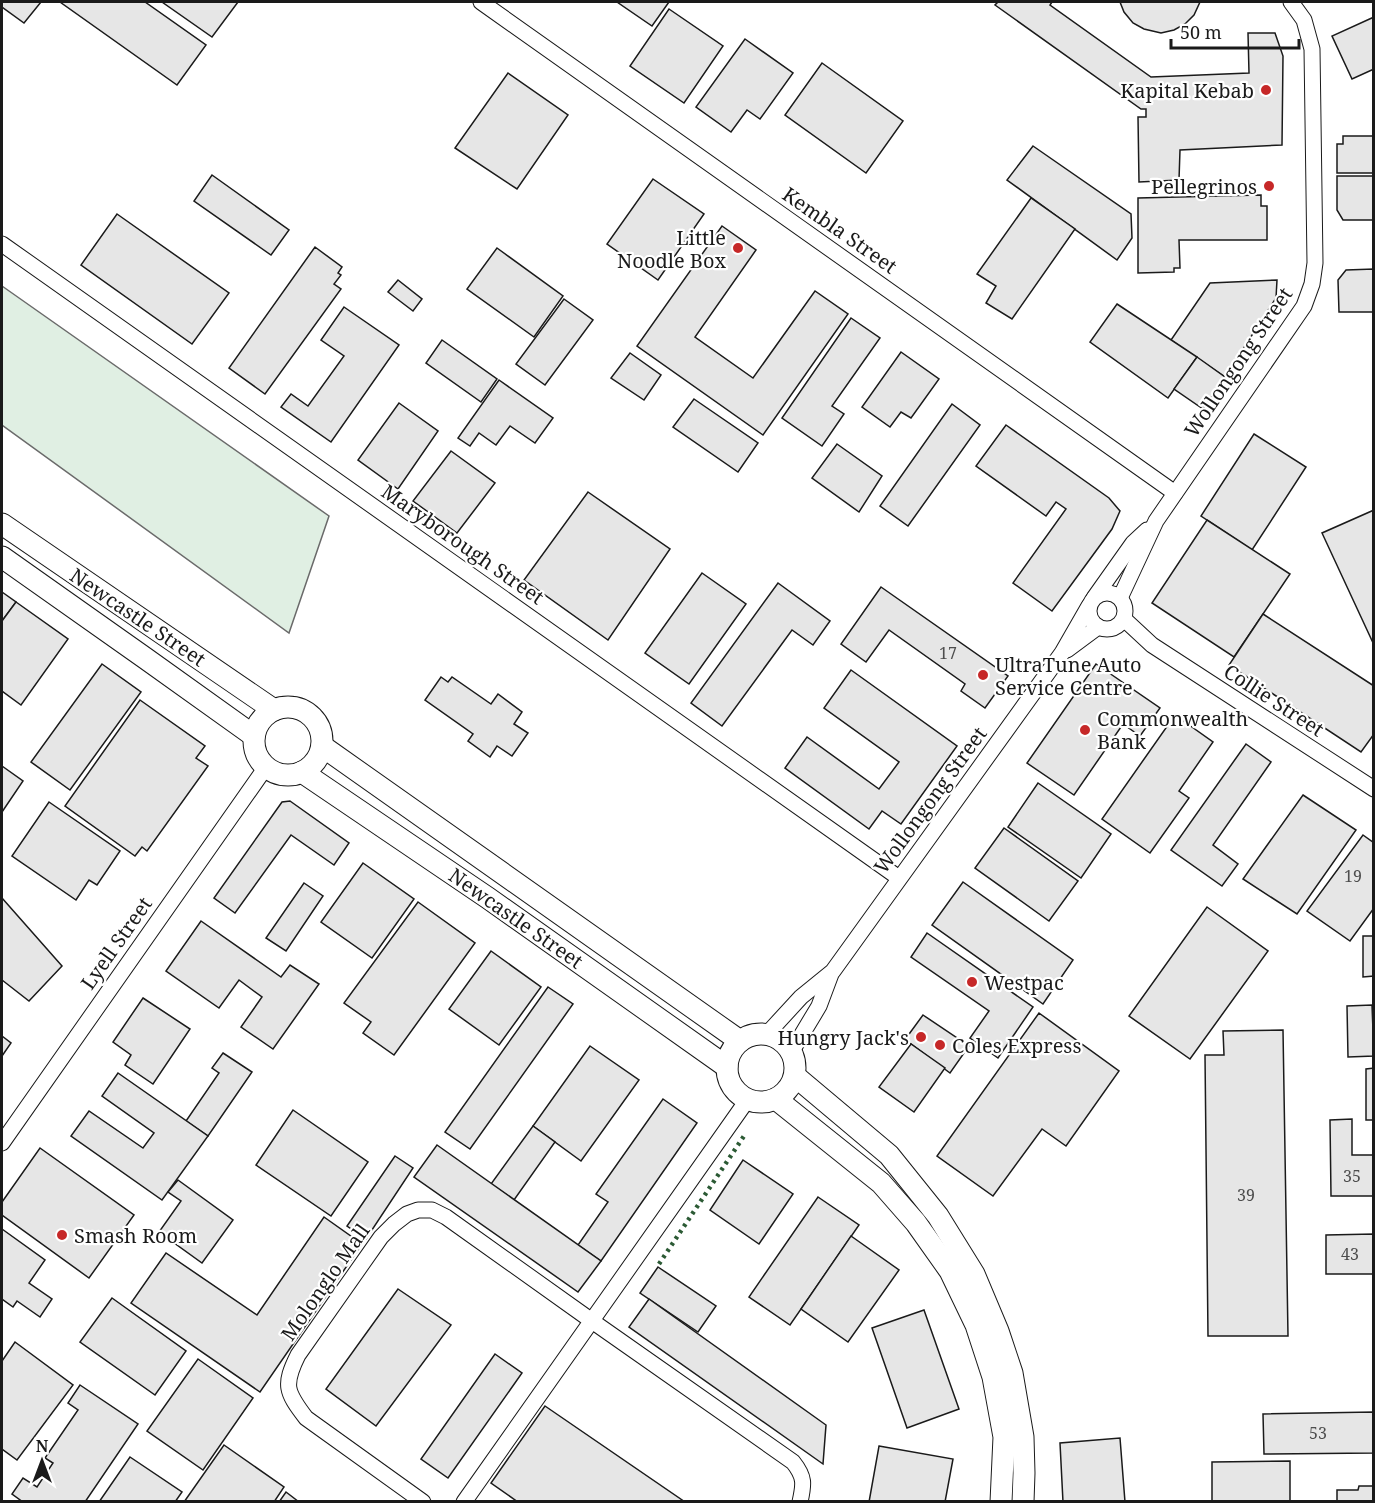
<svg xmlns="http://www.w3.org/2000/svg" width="1375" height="1503" font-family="'Noto Serif',serif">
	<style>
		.green { fill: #e0efe3; stroke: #6a6a6a; stroke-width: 1.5 }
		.building { fill: #e6e6e6; stroke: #1a1a1a; stroke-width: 1.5 }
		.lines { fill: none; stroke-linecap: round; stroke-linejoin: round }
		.street-casing { stroke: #1a1a1a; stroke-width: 17 }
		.secondary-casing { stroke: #1a1a1a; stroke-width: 23 }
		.street { stroke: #fff; stroke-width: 15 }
		.secondary { stroke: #fff; stroke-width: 21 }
		.hedge { stroke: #2b5a34; stroke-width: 4.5; stroke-dasharray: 3 4.5; stroke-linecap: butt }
		.poi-dot { fill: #c62828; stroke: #fff; stroke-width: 2 }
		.labels { text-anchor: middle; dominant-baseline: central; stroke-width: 4.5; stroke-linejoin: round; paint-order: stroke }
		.number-label { font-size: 16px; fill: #4d4d4d }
		.poi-label { font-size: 20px; fill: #1a1a1a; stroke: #fff; text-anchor: start }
		.street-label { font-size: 20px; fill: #1a1a1a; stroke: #fff }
	</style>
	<rect width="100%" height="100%" fill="#fff"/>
	<!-- green -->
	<polygon class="green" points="2,286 329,516 289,633 2,425"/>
	<!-- building -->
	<g class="building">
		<polygon points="2,2 41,2 24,23 2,7"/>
		<polygon points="60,2 145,2 206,45 177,85"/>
		<polygon points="162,2 238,2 212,37"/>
		<polygon points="617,2 669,2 652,26"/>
		<polygon points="998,2 1052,2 1050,5 1151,77 1249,73 1248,33 1275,33 1283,56 1282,145 1180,150 1179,180 1139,182 1138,117 1146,117 1146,109 1141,109 995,5"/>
		<polygon points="1120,2 1200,2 1194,15 1185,24 1174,30 1161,33 1144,29 1133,23 1124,12"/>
		<polygon points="669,9 723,46 684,103 630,66"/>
		<polygon points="1374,17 1374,69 1352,79 1332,36"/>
		<polygon points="745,39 793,73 760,119 747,110 731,132 696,107"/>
		<polygon points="822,63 903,121 866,173 785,115"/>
		<polygon points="508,73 568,115 517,189 455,148"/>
		<polygon points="1343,136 1374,136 1374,173 1337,173 1337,144 1343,144"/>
		<polygon points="1033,146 1131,214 1132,238 1117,260 1007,180"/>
		<polygon points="212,175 289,230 271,255 194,201"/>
		<polygon points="1337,176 1374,176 1374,220 1343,220 1337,210"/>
		<polygon points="653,179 704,214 658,280 607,244"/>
		<polygon points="1261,195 1261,206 1267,206 1267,240 1179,240 1180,268 1174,268 1174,272 1138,273 1138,198"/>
		<polygon points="1031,198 1075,229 1012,319 986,303 996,286 977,274"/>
		<polygon points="117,214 229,293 192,344 81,265"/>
		<polygon points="722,226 756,250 695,337 753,378 815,291 848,314 763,435 637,346"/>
		<polygon points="315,247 342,267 338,273 341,275 334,284 341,289 265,394 229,368"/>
		<polygon points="497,248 563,296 534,337 467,289"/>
		<polygon points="1374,269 1374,312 1339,312 1338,280 1346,270"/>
		<polygon points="398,280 422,299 413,311 388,292"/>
		<polygon points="1277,280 1276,298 1225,377 1171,340 1210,283"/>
		<polygon points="564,299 593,320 545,385 516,364"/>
		<polygon points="1117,304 1197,357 1168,398 1090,342"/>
		<polygon points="344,307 399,345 331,442 281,407 291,394 308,406 344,356 321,340"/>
		<polygon points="851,318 880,338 832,406 844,414 822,446 782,418"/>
		<polygon points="442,340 497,379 481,402 426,363"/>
		<polygon points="901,352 939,379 911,418 901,412 890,427 862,407"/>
		<polygon points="630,353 661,375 644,400 611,378"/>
		<polygon points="1197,357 1225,377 1203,409 1174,389"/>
		<polygon points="499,380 553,418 535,443 510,426 496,445 479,433 470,446 458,438"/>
		<polygon points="694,399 758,443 738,472 673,427"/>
		<polygon points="399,403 438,431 398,489 358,460"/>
		<polygon points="952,404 980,425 908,526 880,506"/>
		<polygon points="1006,425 1109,498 1120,511 1112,529 1052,611 1013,583 1066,509 1056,502 1046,516 976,466"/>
		<polygon points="1254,434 1306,467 1252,550 1201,516"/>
		<polygon points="837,444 882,476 859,512 812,478"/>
		<polygon points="451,451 495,483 457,533 413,501"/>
		<polygon points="588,492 670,549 608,640 524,580"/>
		<polygon points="1374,510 1374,645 1322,533"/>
		<polygon points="1207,520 1290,574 1234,657 1152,603"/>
		<polygon points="702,573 746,604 689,684 645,653"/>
		<polygon points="778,583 830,621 813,645 792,630 722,726 691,703"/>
		<polygon points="881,587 1008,676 985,708 961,691 965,684 889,630 866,662 841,644"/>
		<polygon points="2,592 16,602 2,621"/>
		<polygon points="16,602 68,639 21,705 2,691 2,621"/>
		<polygon points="1263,614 1374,686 1374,734 1361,752 1229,665"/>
		<polygon points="102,664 141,692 70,790 31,762"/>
		<polygon points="1096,664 1160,708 1140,736 1123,724 1074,795 1027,763"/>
		<polygon points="851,670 957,746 901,824 882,811 869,829 785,768 807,737 879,789 899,762 824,708"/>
		<polygon points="441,677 448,682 452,677 491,704 498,694 522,712 514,724 528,733 512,756 497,746 490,757 468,741 473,734 425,700"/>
		<polygon points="140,700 205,746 196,758 208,766 147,851 142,847 135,856 65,806"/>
		<polygon points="1175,715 1213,742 1179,791 1189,798 1150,853 1102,819"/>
		<polygon points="1246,744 1271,762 1213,845 1238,864 1222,886 1171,850"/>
		<polygon points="2,766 23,781 2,812"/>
		<polygon points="1038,783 1111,834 1081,878 1008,827"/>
		<polygon points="1303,795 1356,830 1297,914 1243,879"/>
		<polygon points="290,801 349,843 334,865 291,835 235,913 214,898 282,802"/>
		<polygon points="49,802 120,851 97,885 89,880 76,900 12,856"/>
		<polygon points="1004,828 1078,881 1049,921 975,868"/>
		<polygon points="1363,835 1374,843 1374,908 1350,941 1307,911"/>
		<polygon points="363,863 414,899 372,958 321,922"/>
		<polygon points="963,882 1073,960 1043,1004 932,925"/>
		<polygon points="304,883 323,896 286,951 266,938"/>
		<polygon points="2,898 62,966 29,1001 2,980"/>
		<polygon points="418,902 475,943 394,1055 363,1033 371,1022 344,1003"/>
		<polygon points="1207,907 1268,951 1190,1059 1129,1016"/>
		<polygon points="201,921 281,977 290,965 319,984 273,1049 241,1027 262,997 239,980 219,1008 166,971"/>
		<polygon points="927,933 1033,1007 998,1058 970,1038 989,1011 911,957"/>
		<polygon points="1363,936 1374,936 1374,976 1363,977"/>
		<polygon points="491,951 541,987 499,1045 449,1009"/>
		<polygon points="548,987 573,1004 470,1149 445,1132"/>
		<polygon points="143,998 190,1029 153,1084 125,1065 131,1055 113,1042"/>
		<polygon points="1372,1005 1374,1056 1348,1057 1347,1006"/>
		<polygon points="1039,1013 1119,1071 1066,1146 1042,1129 993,1196 937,1156"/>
		<polygon points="923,1015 969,1046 950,1073 911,1044 904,1041"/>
		<polygon points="1283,1030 1288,1336 1208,1336 1205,1055 1224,1055 1223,1031"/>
		<polygon points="2,1036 11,1043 2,1056"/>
		<polygon points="911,1044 945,1068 914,1112 879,1087"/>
		<polygon points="590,1046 639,1080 581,1161 533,1126"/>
		<polygon points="223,1053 252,1072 208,1136 186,1121 219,1073 212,1068"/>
		<polygon points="1374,1068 1374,1120 1366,1120 1366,1069"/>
		<polygon points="118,1073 208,1136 162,1200 71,1136 89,1111 143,1148 154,1133 102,1096"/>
		<polygon points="663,1099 697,1123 601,1261 578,1245 608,1202 596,1194"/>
		<polygon points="293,1110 368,1162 331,1216 256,1165"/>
		<polygon points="1352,1119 1352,1155 1374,1155 1374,1196 1331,1196 1330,1120"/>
		<polygon points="533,1126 555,1142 514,1200 491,1184"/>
		<polygon points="437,1145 601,1261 578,1292 414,1177"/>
		<polygon points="40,1148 134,1215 89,1278 2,1215 2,1202"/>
		<polygon points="395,1156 413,1168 366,1239 347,1226"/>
		<polygon points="743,1160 793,1194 759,1244 710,1210"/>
		<polygon points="178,1180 233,1220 202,1263 159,1232 181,1201 168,1192"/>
		<polygon points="818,1197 859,1225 790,1325 749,1297"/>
		<polygon points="324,1217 362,1244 260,1392 131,1303 166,1253 257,1315"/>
		<polygon points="2,1229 45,1260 29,1283 52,1299 40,1317 17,1301 13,1307 2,1299"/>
		<polygon points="1374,1234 1374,1274 1326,1274 1326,1235"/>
		<polygon points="851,1236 899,1270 848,1342 801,1309"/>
		<polygon points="658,1267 716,1306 698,1332 640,1293"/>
		<polygon points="398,1289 451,1325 376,1426 326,1389"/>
		<polygon points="112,1298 186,1351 155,1395 80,1342"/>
		<polygon points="649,1299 826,1425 823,1464 629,1327"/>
		<polygon points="924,1310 959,1409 907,1428 872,1328"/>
		<polygon points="15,1342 73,1385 17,1460 2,1449 2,1361"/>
		<polygon points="495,1354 522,1373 448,1478 421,1459"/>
		<polygon points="198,1359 253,1398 203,1470 147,1431"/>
		<polygon points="80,1385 138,1424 85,1502 23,1502 12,1494 23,1478 37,1487 53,1463 45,1458 78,1410 68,1403"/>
		<polygon points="545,1406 685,1502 518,1502 491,1483"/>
		<polygon points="1374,1412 1374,1453 1264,1454 1263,1414"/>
		<polygon points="1120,1438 1125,1502 1063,1502 1060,1443"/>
		<polygon points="224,1445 284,1487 274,1502 184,1502"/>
		<polygon points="879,1446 953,1459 945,1502 869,1502"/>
		<polygon points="130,1457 182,1492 175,1502 99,1502"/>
		<polygon points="1290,1461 1290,1502 1212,1502 1212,1462"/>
		<polygon points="1359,1486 1374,1486 1374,1502 1337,1502 1337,1490 1358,1490"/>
		<polygon points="286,1492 299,1502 279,1502"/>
	</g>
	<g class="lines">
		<!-- street casing -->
		<g class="street-casing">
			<g id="street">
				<polyline points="481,2 1175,493"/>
				<polyline points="2,244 899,878"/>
				<circle cx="1107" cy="611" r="18"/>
				<polyline points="1094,598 1133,543 1147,530"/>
				<polyline points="1120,598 1156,521 1304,306 1312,284 1315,263 1312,49 1304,20 1291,2"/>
				<polyline points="1124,619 1152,645 1374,789"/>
				<polyline points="1067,650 1098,627"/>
				<polyline points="767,1034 801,997 833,971 1062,653 1089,606"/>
				<polyline points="792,1051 819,1006 831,974"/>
				<polyline points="2,1143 266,767"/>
				<path d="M423,1502L306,1418C286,1392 283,1385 298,1355L381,1237L394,1224L407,1214L418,1210H432L446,1217L592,1321L793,1462C805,1477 804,1484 800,1502"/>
				<polyline points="464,1502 748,1099"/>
			</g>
		</g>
		<!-- secondary casing -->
		<g class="secondary-casing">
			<g id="secondary">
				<polyline points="2,524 274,710"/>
				<polyline points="2,557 145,658 254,736"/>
				<circle cx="288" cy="741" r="34"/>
				<polyline points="322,746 740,1041"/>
				<polyline points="302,772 488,898 727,1067"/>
				<circle cx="761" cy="1068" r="34"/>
				<polyline points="795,1076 889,1155 938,1216 974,1274 998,1331 1012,1373 1023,1437 1024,1473 1023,1502"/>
				<polyline points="776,1099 881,1183 916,1223 950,1271 976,1325 993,1377 1004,1437 1001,1502"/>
			</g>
		</g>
		<!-- street -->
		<use href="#street" class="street"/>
		<!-- secondary -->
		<use href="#secondary" class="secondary"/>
		<!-- hedge -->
		<polyline class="hedge" points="659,1264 746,1133"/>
	</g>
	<!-- markers -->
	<g class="poi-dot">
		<circle cx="1266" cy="90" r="6"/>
		<circle cx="1269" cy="186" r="6"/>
		<circle cx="738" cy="248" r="6"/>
		<circle cx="983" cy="675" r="6"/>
		<circle cx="1085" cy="730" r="6"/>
		<circle cx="972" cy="982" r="6"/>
		<circle cx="921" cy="1037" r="6"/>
		<circle cx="940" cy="1045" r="6"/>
		<circle cx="62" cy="1235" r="6"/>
	</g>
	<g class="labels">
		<!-- number labels -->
		<g class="number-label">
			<text x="948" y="653">17</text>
			<text x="1353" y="876">19</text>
			<text x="1352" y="1176">35</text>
			<text x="1246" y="1195">39</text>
			<text x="1350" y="1254">43</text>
			<text x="1318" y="1433">53</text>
		</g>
		<!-- poi labels -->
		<g class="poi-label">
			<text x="1254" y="90" text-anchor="end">Kapital Kebab</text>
			<text x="1257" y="186" text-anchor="end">Pellegrinos</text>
			<text x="726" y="237" text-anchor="end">Little<tspan x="726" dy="23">Noodle Box</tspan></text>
			<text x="995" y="664">UltraTune Auto<tspan x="995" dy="23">Service Centre</tspan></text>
			<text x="1097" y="718">Commonwealth<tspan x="1097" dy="23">Bank</tspan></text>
			<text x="984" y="982">Westpac</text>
			<text x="909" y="1037" text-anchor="end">Hungry Jack's</text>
			<text x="952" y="1045">Coles Express</text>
			<text x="74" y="1235">Smash Room</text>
		</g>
		<!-- street labels -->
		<g class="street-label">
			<text transform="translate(840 230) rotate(35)">Kembla Street</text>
			<text transform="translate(1238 362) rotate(-56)">Wollongong Street</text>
			<text transform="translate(463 544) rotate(35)">Maryborough Street</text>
			<text transform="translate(138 617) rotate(34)">Newcastle Street</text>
			<text transform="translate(1274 700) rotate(33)">Collie Street</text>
			<text transform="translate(930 800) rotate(-54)">Wollongong Street</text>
			<text transform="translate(516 918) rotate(35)">Newcastle Street</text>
			<text transform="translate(116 943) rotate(-55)">Lyell Street</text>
			<text transform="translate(325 1282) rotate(-55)">Molonglo Mall</text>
		</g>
	</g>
	<!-- border -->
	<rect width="1375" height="1503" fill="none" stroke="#1a1a1a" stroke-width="6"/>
	<!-- north arrow -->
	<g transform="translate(42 1461)" stroke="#ffffff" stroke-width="4.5" paint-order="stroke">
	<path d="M0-4.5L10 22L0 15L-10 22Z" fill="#1a1a1a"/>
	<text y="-9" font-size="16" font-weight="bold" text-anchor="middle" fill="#1a1a1a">N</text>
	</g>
	<!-- scale -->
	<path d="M1171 39v9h128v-9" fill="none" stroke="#1a1a1a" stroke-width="3"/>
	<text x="1180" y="39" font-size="18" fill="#1a1a1a" stroke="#ffffff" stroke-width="4.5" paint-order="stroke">50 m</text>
</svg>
